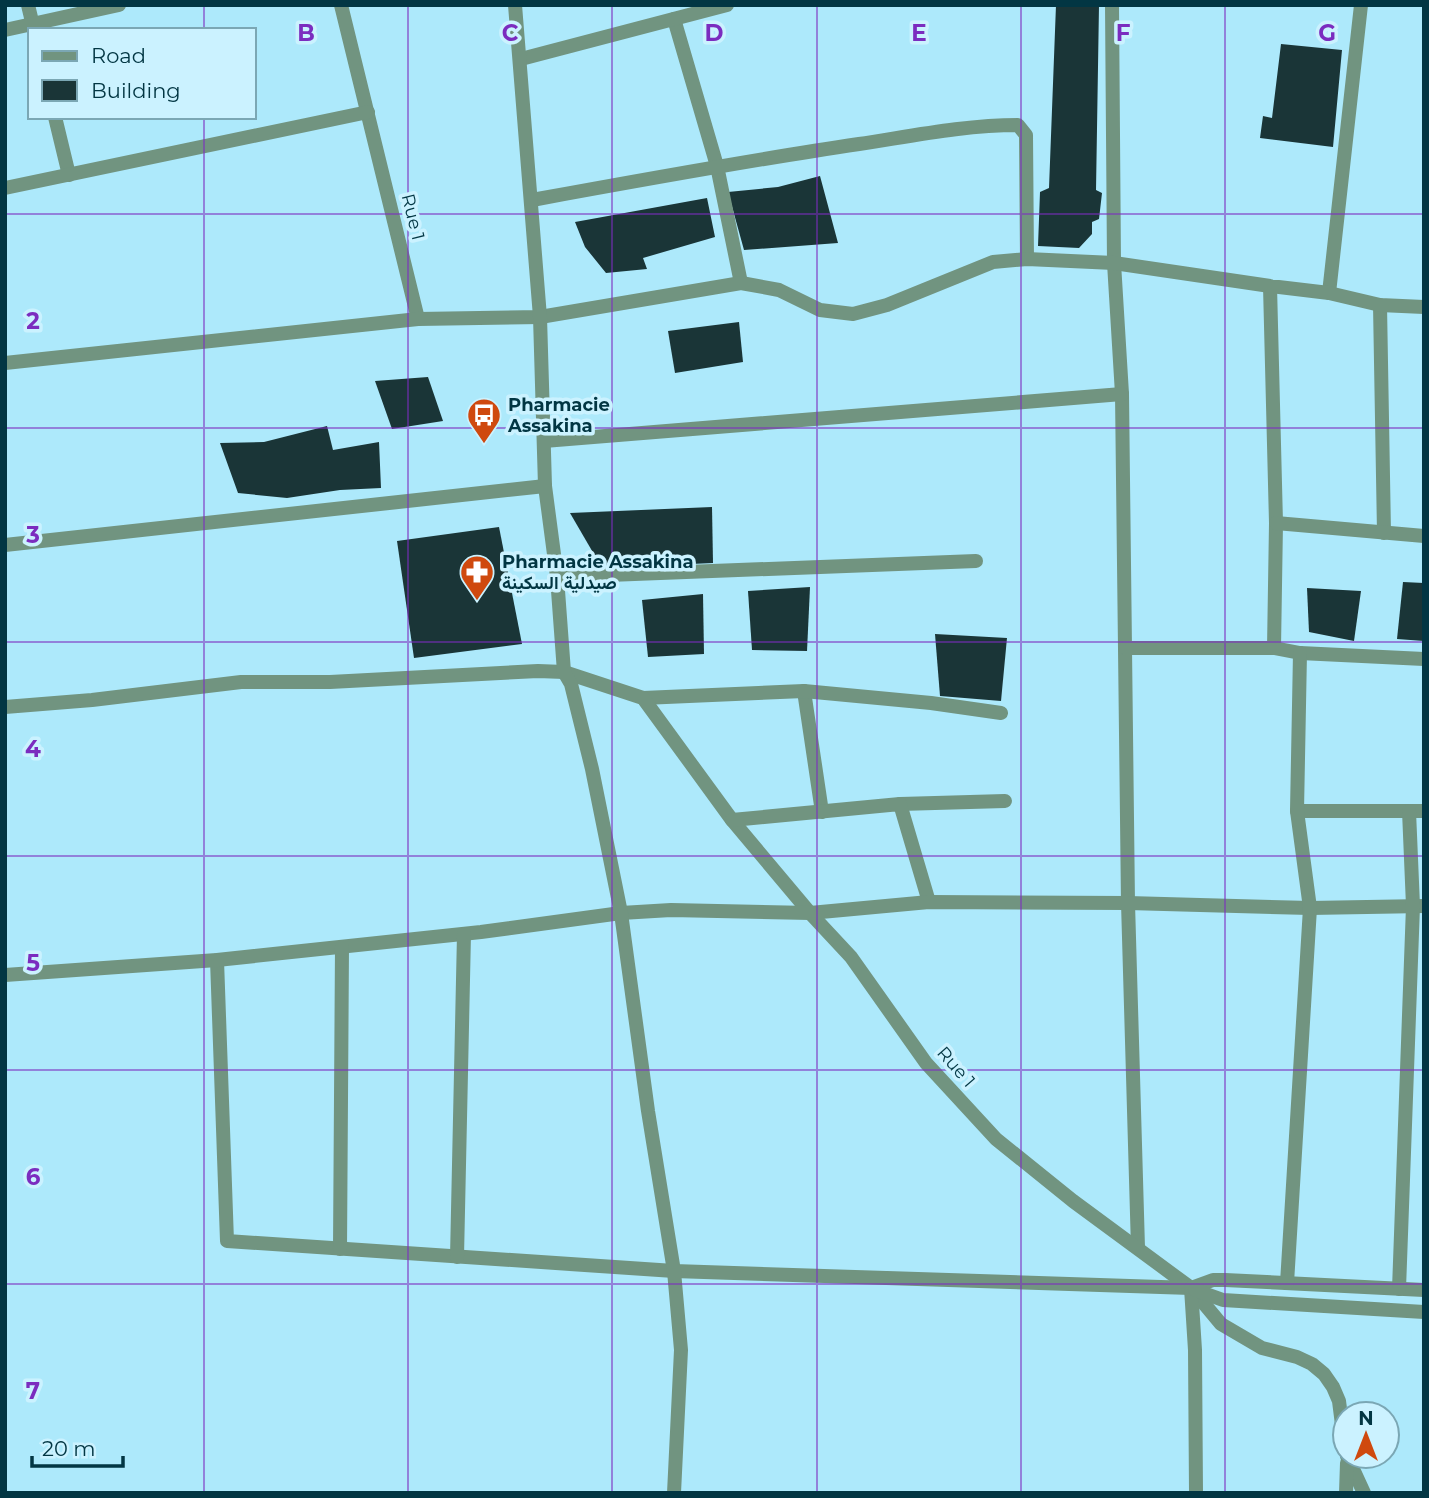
<svg xmlns="http://www.w3.org/2000/svg" width="1429" height="1498" font-family="Montserrat,Vazirmatn,sans-serif">
	<style>
		.building { fill: #1a3537 }
		.lines { fill: none; stroke-linecap: round; stroke-linejoin: round }
		.minor { stroke: #719480; stroke-width: 14 }
		.tertiary { stroke: #719480; stroke-width: 14 }
		.grid { fill: none; stroke: #7b2cbf; stroke-width: 2; stroke-opacity: 0.55 }
		.labels { text-anchor: middle; dominant-baseline: central; stroke-width: 7; stroke-linejoin: round; paint-order: stroke }
		.street-label { font-size: 18px; fill: #023643; stroke: #cbf2ff }
		.poi-label { font-size: 18px; font-weight: bold; fill: #023643; stroke: #cbf2ff; text-anchor: start }
		.grid-label { font-size: 23px; text-anchor: middle; font-weight: bold; fill: #7b2cbf; stroke: #cbf2ff; stroke-width: 7; stroke-linejoin: round; paint-order: stroke }
	</style>
	<rect width="100%" height="100%" fill="#ade9fb"/>
	<!-- building -->
	<g class="building">
		<polygon points="1056,5 1099,5 1096,190 1102,193 1099,219 1092,222 1092,234 1079,248 1038,246 1040,192 1049,188"/>
		<polygon points="1281,44 1342,50 1333,147 1260,138 1263,116 1272,118"/>
		<polygon points="820,176 838,243 744,250 728,192 778,187"/>
		<polygon points="707,198 715,237 643,258 647,269 606,273 585,247 575,222"/>
		<polygon points="739,322 743,362 675,373 668,331"/>
		<polygon points="428,377 443,421 392,429 375,381"/>
		<polygon points="327,426 333,450 379,442 381,488 340,490 287,498 238,493 220,443 264,442"/>
		<polygon points="712,507 713,563 602,568 570,513"/>
		<polygon points="499,527 522,644 414,658 397,541"/>
		<polygon points="1403,582 1424,583 1424,641 1397,639"/>
		<polygon points="810,587 807,651 752,650 748,591"/>
		<polygon points="1307,588 1361,591 1354,641 1309,632"/>
		<polygon points="703,594 704,654 648,657 642,600"/>
		<polygon points="935,634 1007,638 1001,701 940,696"/>
	</g>
	<g class="lines">
		<!-- minor -->
		<g class="minor">
			<polyline points="28,5 34,30"/>
			<polyline points="341,5 418,319"/>
			<polyline points="1112,5 1114,263 1122,394 1128,903 1138,1248"/>
			<polyline points="674,19 717,166 741,283"/>
			<polyline points="5,30 119,5"/>
			<polyline points="521,59 727,5"/>
			<polyline points="55,117 69,175"/>
			<polyline points="5,188 368,112"/>
			<path d="M532,200C641,180 750,160 859,144C912,136 965,125 1018,125L1026,135L1027,259"/>
			<polyline points="1270,286 1276,523 1274,648"/>
			<polyline points="1329,293 1361,5"/>
			<polyline points="1380,305 1384,533"/>
			<polyline points="5,363 418,319 540,317 741,283 779,290 820,310 853,314 887,305 993,262 1027,259 1114,263 1270,286 1329,293 1380,305 1424,307"/>
			<polyline points="544,441 1122,394"/>
			<polyline points="1276,523 1424,536"/>
			<polyline points="5,545 545,486"/>
			<polyline points="557,577 976,561"/>
			<polyline points="1126,648 1274,648 1300,653 1424,659"/>
			<polyline points="804,691 822,812"/>
			<polyline points="643,698 804,691 931,703 1001,713"/>
			<polyline points="5,707 92,700 241,682 330,682 538,671 564,672 643,698 732,820 810,913 851,957 926,1063 996,1139 1073,1201 1191,1288 1221,1324 1262,1348 1297,1357 1312,1364 1324,1374 1333,1387 1339,1401 1345,1448"/>
			<polyline points="900,804 1005,801"/>
			<polyline points="1297,811 1424,811"/>
			<polyline points="732,820 900,804 929,902"/>
			<polyline points="217,960 227,1241 674,1271 1191,1288 1213,1280 1225,1280 1424,1290"/>
			<polyline points="5,975 217,960 481,932 621,913 671,910 810,913 929,902 1128,903 1310,908 1424,906"/>
			<polyline points="340,1249 342,947"/>
			<polyline points="457,1257 464,934"/>
			<polyline points="1287,1283 1310,908 1297,811 1300,653"/>
			<polyline points="1191,1288 1195,1350 1196,1493"/>
			<polyline points="1399,1289 1413,906 1409,811"/>
			<polyline points="1195,1290 1223,1300 1424,1312"/>
			<polyline points="1347,1456 1364,1493"/>
			<polyline points="1346,1493 1347,1463"/>
		</g>
		<!-- tertiary -->
		<polyline class="tertiary" points="515,5 540,317 545,486 557,577 564,672 571,684 592,769 621,913 648,1111 674,1271 681,1350 674,1493"/>
	</g>
	<!-- grid -->
	<path class="grid" d="M204,5V30M408,5V1493M612,5V1493M817,5V1493M1021,5V1493M1225,5V1493M204,117V1493M5,214H1424M5,428H1424M5,642H1424M5,856H1424M5,1070H1424M5,1284H1424"/>
	<!-- icons -->
	<defs>
		<g id="bus-pin" transform="scale(1.75)"><path d="M0 17L-7.5 6A9.5 9.5 0 1 1 7.5 6Z" fill="#cf490e" stroke="#cbf2ff"/><path d="M-5-6H5V4H4V6H2V4H-2V6H-4V4H-5ZM-3.5-4V0h7V-4ZM-3.5 1.2v1.5H-2V1.2ZM2 1.2v1.5H3.5V1.2Z" fill="#fff"/></g>
		<g id="pharmacy-pin" transform="scale(1.75)"><path d="M0 17L-7.5 6A9.5 9.5 0 1 1 7.5 6Z" fill="#cf490e" stroke="#cbf2ff"/><path d="M-2-6h4v4h4v4h-4v4h-4v-4h-4v-4h4Z" fill="#fff"/></g>
	</defs>
	<g fill-rule="evenodd">
		<use href="#bus-pin" x="484" y="415"/>
		<use href="#pharmacy-pin" x="477" y="572"/>
	</g>
	<g class="labels">
		<!-- street labels -->
		<g class="street-label">
			<text transform="translate(413 217) rotate(76)">Rue 1</text>
			<text transform="translate(956 1067) rotate(49)">Rue 1</text>
		</g>
		<!-- poi labels -->
		<g class="poi-label">
			<text x="508" y="405">Pharmacie<tspan x="508" dy="21">Assakina</tspan></text>
			<text x="502" y="562">Pharmacie Assakina<tspan x="502" dy="21">صيدلية السكينة</tspan></text>
		</g>
	</g>
	<g class="grid-label">
		<text x="306" y="41">B</text>
		<text x="510" y="41">C</text>
		<text x="714" y="41">D</text>
		<text x="919" y="41">E</text>
		<text x="1123" y="41">F</text>
		<text x="1327" y="41">G</text>
		<text x="33" y="329">2</text>
		<text x="33" y="543">3</text>
		<text x="33" y="757">4</text>
		<text x="33" y="971">5</text>
		<text x="33" y="1185">6</text>
		<text x="33" y="1399">7</text>
	</g>
	<!-- border -->
	<rect width="1429" height="1498" fill="none" stroke="#023643" stroke-width="14"/>
	<!-- legend -->
	<rect x="28" y="28" width="228" height="91" fill="#cbf2ff" stroke="#7ba7b4" stroke-width="2"/>
	<rect x="42" y="51" width="35" height="10" fill="#719480" stroke="#7ba7b4" stroke-width="2"/>
	<text x="91" y="63" font-size="21" fill="#023643">Road</text>
	<rect x="42" y="80" width="35" height="21" fill="#1a3537" stroke="#7ba7b4" stroke-width="2"/>
	<text x="91" y="98" font-size="21" fill="#023643">Building</text>
	<!-- north arrow -->
	<g transform="translate(1366 1435)"><circle r="33" fill="#cbf2ff" stroke="#7ba7b4" stroke-width="2"/>
	<path d="M0-5L12 26L0 18L-12 26Z" fill="#cf490e"/>
	<text y="-10" font-size="19" font-weight="bold" text-anchor="middle" fill="#023643">N</text>
	</g>
	<!-- scale -->
	<path d="M32 1456v10h91v-10" fill="none" stroke="#023643" stroke-width="3.5"/>
	<text x="42" y="1456" font-size="21" fill="#023643" stroke="#cbf2ff" stroke-width="5" paint-order="stroke">20 m</text>
</svg>
